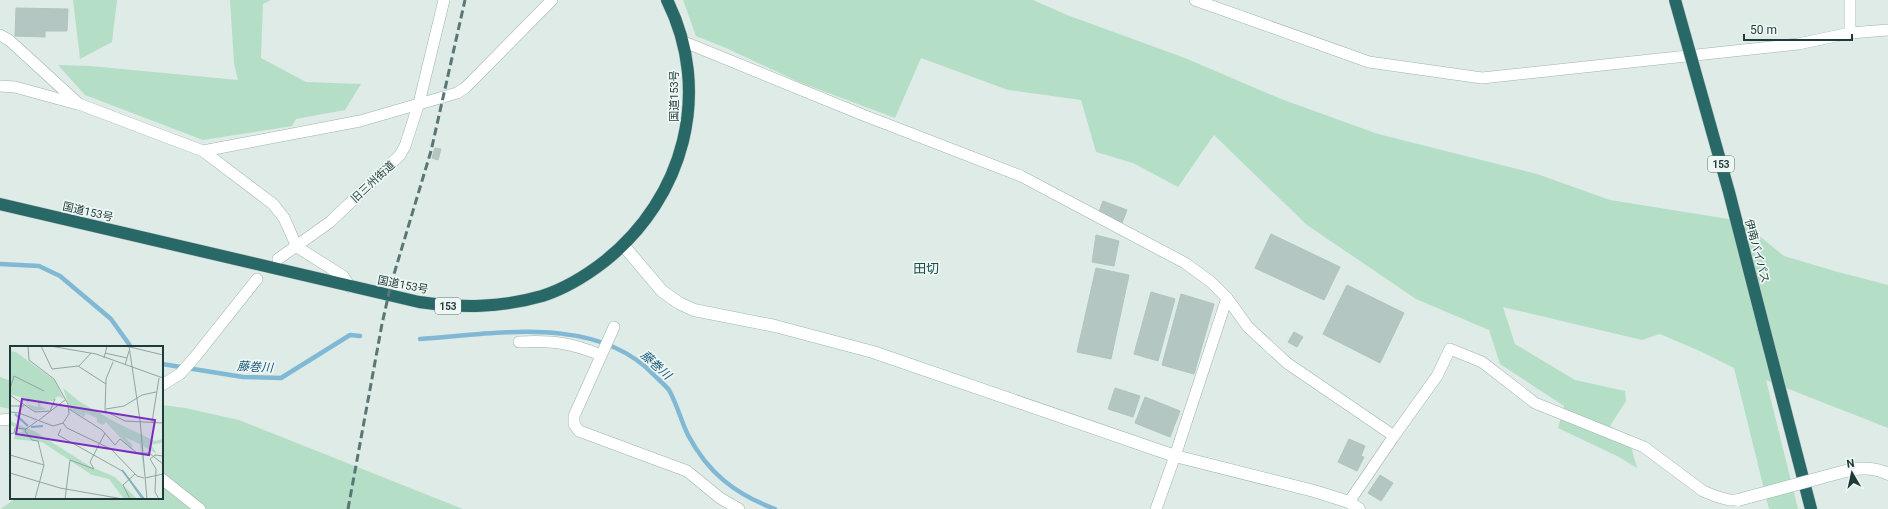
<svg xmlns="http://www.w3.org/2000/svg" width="1888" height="509" font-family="Roboto,'Noto Sans JP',sans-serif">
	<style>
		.green { fill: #b5dec7 }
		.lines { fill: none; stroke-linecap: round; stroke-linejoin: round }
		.stream { stroke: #81b8d4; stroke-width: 4.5 }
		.building { fill: #b3c6c1; stroke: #b0c5c0 }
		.street-casing { stroke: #a1b3af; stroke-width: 12 }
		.secondary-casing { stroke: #9cb7b2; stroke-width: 13 }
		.highway-casing { stroke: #c0c8c8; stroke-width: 13 }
		.street { stroke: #fff; stroke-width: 11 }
		.secondary { stroke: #fff; stroke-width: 12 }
		.highway { stroke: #286968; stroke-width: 12 }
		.rail { stroke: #587775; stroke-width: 3; stroke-dasharray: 8 4; stroke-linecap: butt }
		.secondary-bridge-casing { stroke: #9cb7b2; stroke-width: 13; stroke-linecap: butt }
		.highway-bridge-casing { stroke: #c0c8c8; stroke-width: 13; stroke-linecap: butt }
		.secondary-bridge { stroke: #fff; stroke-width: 12 }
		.highway-bridge { stroke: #286968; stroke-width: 12 }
		.labels { text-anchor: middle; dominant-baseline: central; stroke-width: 3.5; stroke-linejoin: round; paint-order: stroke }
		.shield { fill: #eef7f4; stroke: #5c7371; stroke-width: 1 }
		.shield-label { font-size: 10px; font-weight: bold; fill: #1e3b39 }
		.street-label { font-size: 11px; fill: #1e3b39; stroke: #eef7f4 }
		.water-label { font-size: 12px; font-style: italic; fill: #15577a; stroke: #eef7f4 }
		.quarter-label { font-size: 13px; fill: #194e4b; stroke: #eef7f4 }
		.inset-river { fill: none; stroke: #81b8d4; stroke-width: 2 }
		.inset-road { fill: none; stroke: #91a5a1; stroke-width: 1 }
		.view { fill: #7b2cbf; fill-opacity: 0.15; stroke: #7b2cbf; stroke-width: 2 }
		.inset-edge { fill: none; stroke: #1e3b39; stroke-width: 2 }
	</style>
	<rect width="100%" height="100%" fill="#deebe7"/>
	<!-- green -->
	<g class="green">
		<polygon points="73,0 117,0 112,42 80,59"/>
		<polygon points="230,0 271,0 263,4 261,58 306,82 361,84 345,110 296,119 292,126 203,140 85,95 58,65 90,66 238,80 234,63"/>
		<polygon points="683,0 1033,0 1067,15 1185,58 1281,99 1378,134 1537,174 1610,200 1741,221 1784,256 1838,272 1888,285 1888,428 1766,380 1798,509 1769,509 1734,368 1702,352 1660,334 1642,340 1503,307 1515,344 1575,380 1625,391 1626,401 1610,426 1628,436 1637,468 1619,457 1558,428 1564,406 1500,364 1489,330 1416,299 1307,225 1214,135 1178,187 1133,163 1096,152 1081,100 1008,90 921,58 895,118 799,82 726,48 696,36"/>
		<polygon points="0,377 11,381 11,409 0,407"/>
		<polygon points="162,405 185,408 239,420 463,509 1,509 16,498 162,498"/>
	</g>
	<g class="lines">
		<!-- stream -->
		<g class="stream">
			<polyline points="0,264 39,266 60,276 111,319 131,347"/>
			<path d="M420,339C495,334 596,314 654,375C659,380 665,385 669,390C677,404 681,421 688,435C708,473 735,494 775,509"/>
			<polyline points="162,364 243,377 281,378 350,335 360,336"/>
		</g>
	</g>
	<!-- building -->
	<g class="building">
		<polygon points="16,8 68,9 67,31 45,31 45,37 15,36"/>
		<polygon points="435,148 441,149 438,160 432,158"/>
		<polygon points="1103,201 1127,210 1122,223 1098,214"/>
		<polygon points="1271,234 1340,267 1324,300 1255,268"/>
		<polygon points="1096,235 1119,241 1114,266 1092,262"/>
		<polygon points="1096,268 1129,275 1111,359 1077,352"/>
		<polygon points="1347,285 1404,313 1380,363 1323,334"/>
		<polygon points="1151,292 1175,299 1158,361 1134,354"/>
		<polygon points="1181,294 1214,304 1194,374 1162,365"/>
		<polygon points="1294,332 1303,337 1297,347 1288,342"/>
		<polygon points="1115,388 1140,396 1133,417 1108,409"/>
		<polygon points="1145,397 1180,411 1170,437 1135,423"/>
		<polygon points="1349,439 1365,446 1361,456 1364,457 1357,471 1338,462"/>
		<polygon points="1380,475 1393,483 1381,501 1368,493"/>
	</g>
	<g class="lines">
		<!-- street casing -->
		<g class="street-casing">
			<g id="street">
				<polyline points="1195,0 1369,62 1482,78 1798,44 1850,33 1888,30"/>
				<polyline points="1850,33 1850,0"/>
				<polyline points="0,35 9,40 79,104 203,151 360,121 457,93 465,88 552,0"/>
				<polyline points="682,41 863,115 1021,176 1185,263 1211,282 1227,298 1248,327 1287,363 1394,436 1437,376 1450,349 1482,362 1535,403 1644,447 1703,491 1715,496 1729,500 1738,500"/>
				<polyline points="0,86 15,87 77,104"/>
				<polyline points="203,151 273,204 284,218 297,247 343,276 350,287"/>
				<polyline points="278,259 330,222 400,155 405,146 419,103 444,0"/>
				<polyline points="614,327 574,416 574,424 579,431 687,471 720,498 739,509"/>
				<path d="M519,342C552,340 571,343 601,355"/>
				<polyline points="162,385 180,374 195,357 257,279"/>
				<polyline points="0,420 11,419"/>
				<polyline points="162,479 200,509"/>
				<polyline points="1349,502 1394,436"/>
				<polyline points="1156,509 1175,456 1227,298"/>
			</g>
		</g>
		<!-- secondary casing -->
		<g class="secondary-casing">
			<g id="secondary">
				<polyline points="623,245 662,291 679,303 694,310 775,326 873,352 1175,456 1314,491 1349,502 1359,509"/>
				<path d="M1853,469C1866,468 1876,468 1888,474"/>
			</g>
		</g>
		<!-- highway casing -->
		<g class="highway-casing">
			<g id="highway">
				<path d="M0,204L419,302C462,308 500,308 542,296C564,289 587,275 605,261C684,198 713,92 667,0"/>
				<polyline points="1764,328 1811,509"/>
			</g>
		</g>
		<!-- street -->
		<use href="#street" class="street"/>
		<!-- secondary -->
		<use href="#secondary" class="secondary"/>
		<!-- highway -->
		<use href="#highway" class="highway"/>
		<!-- rail -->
		<polyline class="rail" points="348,509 382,324 391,284 431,151 465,0"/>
		<!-- secondary-bridge casing -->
		<g class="secondary-bridge-casing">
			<polyline id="secondary-bridge" points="1738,500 1853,469"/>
		</g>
		<!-- highway-bridge casing -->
		<g class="highway-bridge-casing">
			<polyline id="highway-bridge" points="1675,0 1729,192 1764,328"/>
		</g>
		<!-- secondary-bridge -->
		<use href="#secondary-bridge" class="secondary-bridge"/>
		<!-- highway-bridge -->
		<use href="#highway-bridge" class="highway-bridge"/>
	</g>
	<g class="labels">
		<!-- shield labels -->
		<g class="shield">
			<rect x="1708" y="156" width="26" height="16" rx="3"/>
			<rect x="435" y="298" width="26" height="16" rx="3"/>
		</g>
		<g class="shield-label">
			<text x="1721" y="164">153</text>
			<text x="448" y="306">153</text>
		</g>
		<!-- street labels -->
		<g class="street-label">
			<text transform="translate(674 96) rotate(-90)">国道153号</text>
			<text transform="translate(373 182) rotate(-43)">旧三州街道</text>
			<text transform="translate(88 212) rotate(13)">国道153号</text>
			<text transform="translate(1757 251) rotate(75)">伊南バイパス</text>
			<text transform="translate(403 285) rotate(11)">国道153号</text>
		</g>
		<!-- water labels -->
		<g class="water-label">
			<text transform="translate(656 365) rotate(42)">藤巻川</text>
			<text transform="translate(255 367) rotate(3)">藤巻川</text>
		</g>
		<!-- quarter labels -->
		<g class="quarter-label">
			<text x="926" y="268">田切</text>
		</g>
	</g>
	<!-- overview -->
	<g transform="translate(10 346)">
		<rect width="153" height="153" fill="#deebe7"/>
		<path d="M0,5L6,6L44,34L54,53L48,50L43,55L31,56L30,60L36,63L25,65L15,58L28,61V54H20L17,58V53L0,48ZM53,42L70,56L107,77L145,95L153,93L151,97L141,99L147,108L133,100L134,128L130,98L114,91L122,98V104L96,76L93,79L87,76V72L76,67L74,71L60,63ZM0,75L24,85L81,121L105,131L127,153H114L99,133L82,129L32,96L4,93L5,89L13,85L0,79Z" fill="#b5dec7"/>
		<path class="inset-river" d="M5,68L18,80M21,81L33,80M112,124L134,153"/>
		<path class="inset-road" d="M31,0L42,23L68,20L96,38M40,0L86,8L153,32M119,0L130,74L137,153M120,1L153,9M95,7L117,12M94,12L97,0M103,16L96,33L95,65L115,75L153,77M115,19L119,5M69,20L81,7M0,43L4,30L34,45M0,49L25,66L40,65M0,60H14M59,63L92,84L105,99L110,93L127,107H139L153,118M96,63L114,60L132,49L146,46M40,65L45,53M0,66L9,67L43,80L53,77L59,68L58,58L44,33L19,14L18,0M29,74L55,54M142,76L149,32M53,77L57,82L101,103L127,130L134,132M16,83L15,85L22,94L28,95L34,119M51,83L48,89L114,126L132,153M0,88L4,87L5,82L16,83L27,75M0,109L34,119L25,153M0,127L50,142L113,153M135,132L153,128M55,153L60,114L84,123L80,116L95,87M120,153L113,139L125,128M149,153L145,146L146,123L140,113L145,109L153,110"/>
		<path class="view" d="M12,53L145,74L139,109L6,88Z"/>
		<rect width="153" height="153" class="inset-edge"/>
	</g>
	<!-- north arrow -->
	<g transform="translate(1852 473) rotate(351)" stroke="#eef7f4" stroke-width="3" paint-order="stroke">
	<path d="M0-3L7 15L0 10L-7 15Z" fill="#1e3b39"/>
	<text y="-6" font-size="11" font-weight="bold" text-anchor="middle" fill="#1e3b39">N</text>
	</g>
	<!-- scale -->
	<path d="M1744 34v6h108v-6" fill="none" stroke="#1e3b39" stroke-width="2"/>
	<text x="1750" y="34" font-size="12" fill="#1e3b39" stroke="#eef7f4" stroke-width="3" paint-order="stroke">50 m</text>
</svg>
